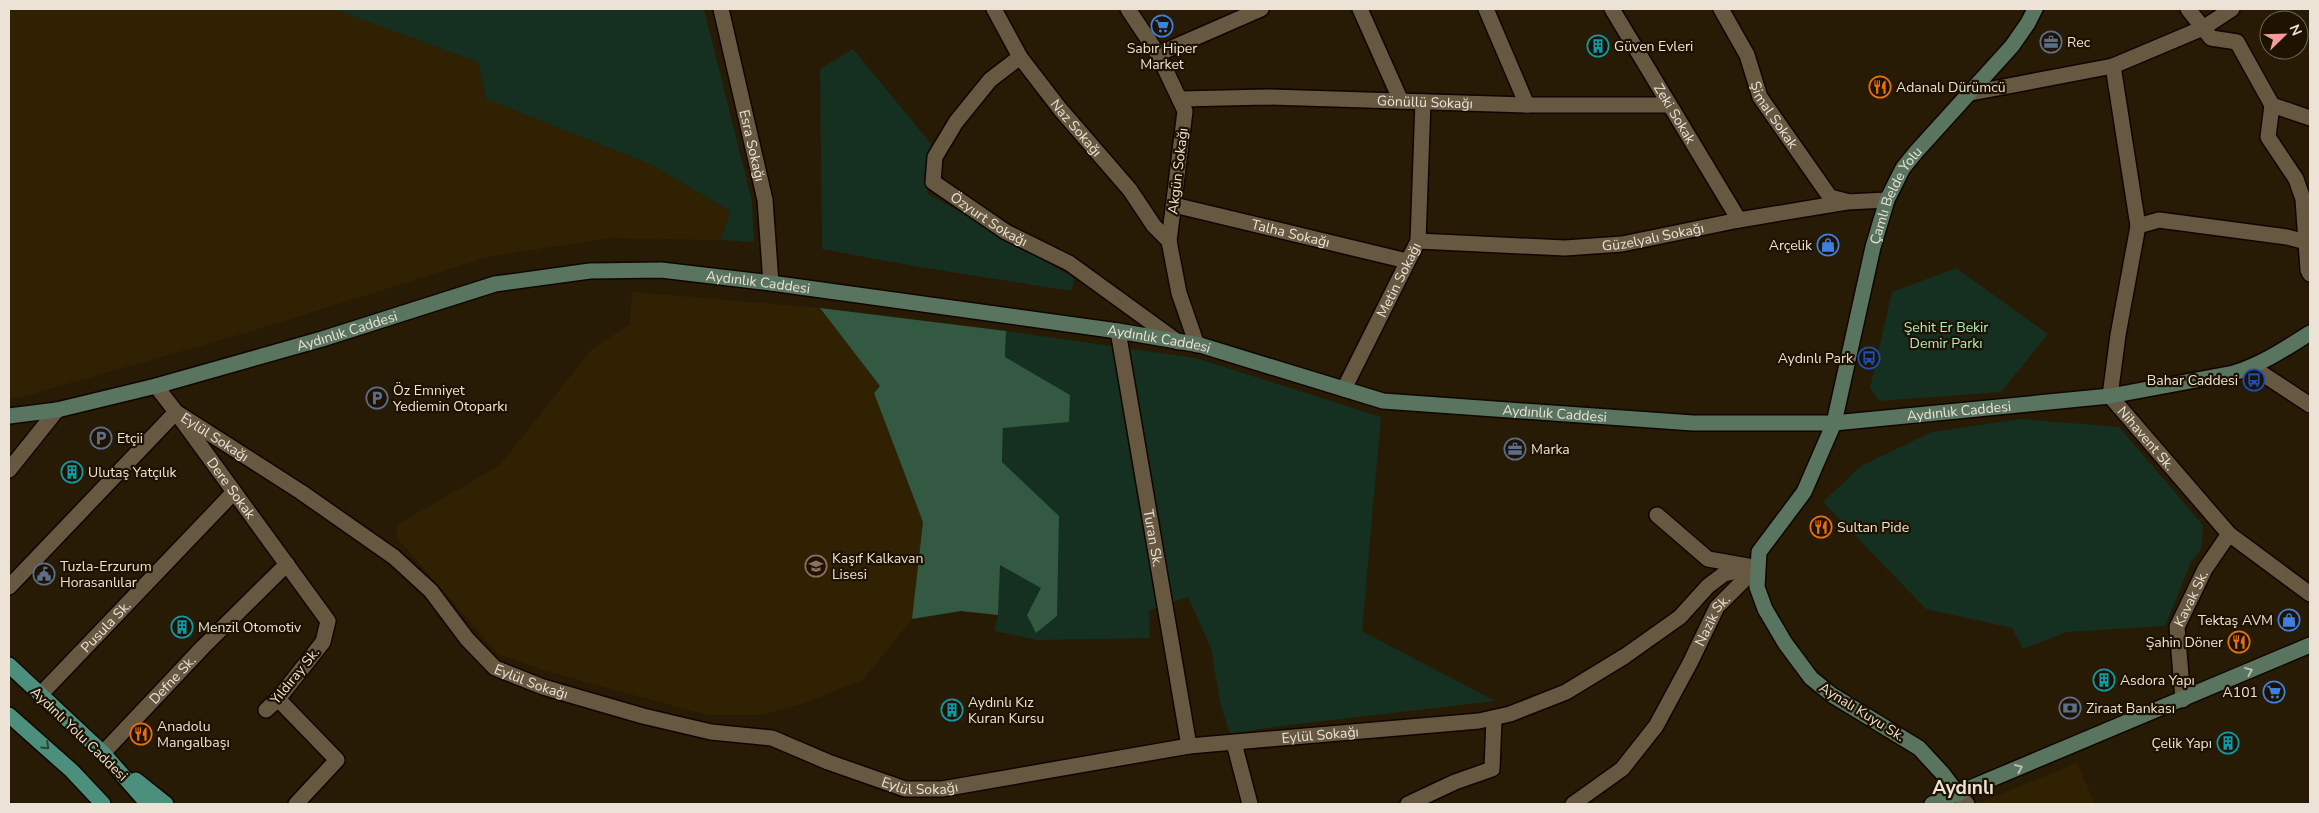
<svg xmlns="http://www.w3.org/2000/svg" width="2319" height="813" font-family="'Nunito Sans',sans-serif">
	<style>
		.built { fill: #312103 }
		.green { fill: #152f20 }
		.forest { fill: #335942 }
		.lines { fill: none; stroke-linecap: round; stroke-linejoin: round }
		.street-casing { stroke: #100500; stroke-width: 18 }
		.secondary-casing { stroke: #100500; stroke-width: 18 }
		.primary-casing { stroke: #100500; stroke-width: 18 }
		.street { stroke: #675841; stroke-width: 15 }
		.secondary { stroke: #59745f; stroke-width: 15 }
		.primary { stroke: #4b8f7c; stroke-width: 15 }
		.oneway { stroke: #b9bcac }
		.oneway2 { stroke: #304432 }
		.labels { text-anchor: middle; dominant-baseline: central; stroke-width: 4.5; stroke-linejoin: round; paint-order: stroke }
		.poi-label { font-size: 14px; fill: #ece3d6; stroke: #1e1200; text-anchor: start }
		.street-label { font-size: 14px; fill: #ece3d6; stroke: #1e1200 }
		.park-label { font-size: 14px; fill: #aaecc3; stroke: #1e1200 }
		.district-label { font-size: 19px; font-weight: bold; fill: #ece3d6; stroke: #1e1200 }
	</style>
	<rect width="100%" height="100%" fill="#281b05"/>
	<!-- built -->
	<g class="built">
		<polygon points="9,9 333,9 478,62 486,99 652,165 730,211 721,240 610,238 491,256 252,331 21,397 9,398"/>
		<polygon points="632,292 820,308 881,387 874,393 923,522 912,619 863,680 801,704 760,715 707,715 546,671 498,654 397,538 397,525 500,465 591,350 630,324"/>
		<polygon points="2077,763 2095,804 1979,803"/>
	</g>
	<!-- green -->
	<g class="green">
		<polygon points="333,9 704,9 752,201 754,242 721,240 730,211 652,165 486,99 478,62"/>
		<polygon points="853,49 931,144 927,193 1074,278 1072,291 919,267 822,249 820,69"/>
		<polygon points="1956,268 2048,334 2001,392 1879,401 1870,388 1892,292"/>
		<polygon points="1006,331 1196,358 1381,417 1362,631 1495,701 1273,727 1230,734 1220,702 1211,648 1188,597 1149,611 1150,638 1038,640 994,631 998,615"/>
		<polygon points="2021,419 2119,427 2203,525 2201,549 2191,562 2165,626 2067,632 2023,649 2012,628 1926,609 1823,502 1861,466 1932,432"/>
	</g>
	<!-- forest -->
	<polygon class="forest" points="820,308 1006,331 1005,357 1070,395 1069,422 1003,428 1002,462 1059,516 1057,616 1036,633 1027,615 1041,588 1000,565 998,615 961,611 912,619 923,522 874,393 880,386"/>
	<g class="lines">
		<!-- street casing -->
		<g class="street-casing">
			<g id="street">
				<path id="s1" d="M721,9L765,200L771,283"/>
				<path id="s2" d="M994,9L1020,57L1060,109L1130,190L1154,226L1169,241"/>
				<polyline points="1128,9 1158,54 1185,111 1169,241 1179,293 1197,345"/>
				<polyline points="1360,9 1401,101"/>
				<polyline points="1486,9 1527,105"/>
				<path id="s3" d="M1612,9L1739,220"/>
				<path id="s4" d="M1721,9L1747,55L1760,97L1830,197L1846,201"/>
				<polyline points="2188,9 2211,38 2237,42 2272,105 2268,137 2296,179 2303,199 2308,270 2310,274"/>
				<polyline points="1158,54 1261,9"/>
				<path id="s5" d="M1020,57L990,80L956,122L935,157L933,182L1006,232L1069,263L1178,342"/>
				<path id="s6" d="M2113,66L2138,226L2118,335L2110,396L2229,534L2310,594"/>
				<polyline points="1971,93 2113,66 2203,28 2232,9"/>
				<path id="s7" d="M1181,99L1267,97L1527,105H1669"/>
				<polyline points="2272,105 2310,118"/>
				<path id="s8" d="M1174,205L1407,261"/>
				<polyline points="2138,226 2159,220 2287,237 2310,243"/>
				<path id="s9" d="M1418,241L1565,248L1622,244L1739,220L1847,202L1887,200"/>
				<path id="s10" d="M1118,331L1189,746"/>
				<polyline points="2252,367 2310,405"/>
				<path id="s11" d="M156,386L176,412L301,492L394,557L431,591L467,639L495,668L543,687L643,716L711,732L772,738L828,762L905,789H942L1189,746L1479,721L1510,714L1566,692L1625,656L1680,617L1708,586L1724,574L1757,567"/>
				<path id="s12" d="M1344,389L1418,241L1423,102"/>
				<polyline points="9,470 57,410"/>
				<polyline points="1657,515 1708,559 1748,566"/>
				<path id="s13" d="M9,587L176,412L328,621L323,642L278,699L266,710"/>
				<path id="s14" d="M40,695L233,493"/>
				<polyline points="278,699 337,760 296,804"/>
				<path id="s15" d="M2183,700L2177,627L2205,569L2229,534"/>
				<polyline points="1234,743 1250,804"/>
				<path id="s16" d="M103,753L203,647L287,564"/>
				<polyline points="1958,794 1967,804"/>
				<polyline points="1408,804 1455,782 1492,769 1494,718"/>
				<path id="s17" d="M1573,804L1622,769L1656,726L1690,663L1717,607L1757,567"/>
			</g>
		</g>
		<!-- secondary casing -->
		<g class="secondary-casing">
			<g id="secondary">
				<path id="s18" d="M9,416L57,410L156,386L322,339L495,284L590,271L661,270L771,283L1118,331L1200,345L1383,401L1693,423H1834L2110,396L2234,373C2262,364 2285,349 2310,333"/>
				<path id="s19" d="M1958,794L1943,774L1919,748L1832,695L1811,678L1785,643L1765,609L1757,587L1759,552L1804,492L1834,423L1873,247L1887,200L1903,168L1916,152L2012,46L2028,23L2035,9"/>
				<polyline points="1932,804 2310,645"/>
			</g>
		</g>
		<!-- primary casing -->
		<g class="primary-casing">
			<g id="primary">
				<polyline points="9,665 103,753 148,804"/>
				<polyline points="9,715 72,771 103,804"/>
				<polyline points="136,780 166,804"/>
			</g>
		</g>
		<!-- street -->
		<use href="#street" class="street"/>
		<!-- secondary -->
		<use href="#secondary" class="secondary"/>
		<!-- primary -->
		<use href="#primary" class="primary"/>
	</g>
	<!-- one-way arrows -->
	<defs><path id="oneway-chevron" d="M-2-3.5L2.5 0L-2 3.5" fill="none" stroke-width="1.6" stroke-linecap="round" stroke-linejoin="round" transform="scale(1.25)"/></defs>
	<g class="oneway">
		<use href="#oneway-chevron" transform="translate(2249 671) rotate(-23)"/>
		<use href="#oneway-chevron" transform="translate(2019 768) rotate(-23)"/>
	</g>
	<use class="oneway2" href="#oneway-chevron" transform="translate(46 746) rotate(43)"/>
	<!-- icons -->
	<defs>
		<g id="supermarket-ring" transform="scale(1.125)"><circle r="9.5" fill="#1e1200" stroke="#3f7fe0" stroke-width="1.5"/><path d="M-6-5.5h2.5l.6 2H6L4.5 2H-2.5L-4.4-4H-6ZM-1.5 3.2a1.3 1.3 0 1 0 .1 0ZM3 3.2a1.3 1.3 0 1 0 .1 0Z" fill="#3f7fe0"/></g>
		<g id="office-ring" transform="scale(1.125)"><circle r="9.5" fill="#1e1200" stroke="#5c6f8a" stroke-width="1.5"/><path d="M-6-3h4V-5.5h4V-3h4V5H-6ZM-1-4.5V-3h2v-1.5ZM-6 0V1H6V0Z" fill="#5c6f8a"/></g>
		<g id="building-ring" transform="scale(1.125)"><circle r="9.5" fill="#1e1200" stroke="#0f9aa8" stroke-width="1.5"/><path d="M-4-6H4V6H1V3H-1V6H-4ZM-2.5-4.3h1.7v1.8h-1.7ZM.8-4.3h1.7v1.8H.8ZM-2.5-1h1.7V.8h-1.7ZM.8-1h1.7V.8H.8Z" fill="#0f9aa8"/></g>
		<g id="restaurant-ring" transform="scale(1.125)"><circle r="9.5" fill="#1e1200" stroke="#e8710a" stroke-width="1.5"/><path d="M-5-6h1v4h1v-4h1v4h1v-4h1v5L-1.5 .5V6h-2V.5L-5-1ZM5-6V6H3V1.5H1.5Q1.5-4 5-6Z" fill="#e8710a"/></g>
		<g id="shop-ring" transform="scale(1.125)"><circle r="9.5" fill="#1e1200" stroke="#3f7fe0" stroke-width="1.5"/><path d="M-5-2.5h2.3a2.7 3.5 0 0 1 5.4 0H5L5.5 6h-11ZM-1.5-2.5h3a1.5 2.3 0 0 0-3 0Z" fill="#3f7fe0"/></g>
		<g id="bus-ring" transform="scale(1.125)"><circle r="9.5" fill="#1e1200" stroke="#1a4fb4" stroke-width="1.5"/><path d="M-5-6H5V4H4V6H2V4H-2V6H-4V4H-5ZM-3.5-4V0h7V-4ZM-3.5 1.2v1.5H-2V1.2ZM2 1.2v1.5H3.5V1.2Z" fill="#1a4fb4"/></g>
		<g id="parking-ring" transform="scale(1.125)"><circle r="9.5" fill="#1e1200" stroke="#5c6f8a" stroke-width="1.5"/><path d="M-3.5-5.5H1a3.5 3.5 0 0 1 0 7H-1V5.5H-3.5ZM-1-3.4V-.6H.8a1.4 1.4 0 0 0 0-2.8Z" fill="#5c6f8a"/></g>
		<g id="school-ring" transform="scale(1.125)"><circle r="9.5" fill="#1e1200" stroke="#8d6e63" stroke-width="1.5"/><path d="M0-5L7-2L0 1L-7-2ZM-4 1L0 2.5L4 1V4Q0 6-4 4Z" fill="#8d6e63"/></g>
		<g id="civic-ring" transform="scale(1.125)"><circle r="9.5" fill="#1e1200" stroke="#5c6f8a" stroke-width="1.5"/><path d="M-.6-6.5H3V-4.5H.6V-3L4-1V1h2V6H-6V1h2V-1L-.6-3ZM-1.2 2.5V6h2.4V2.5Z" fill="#5c6f8a"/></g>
		<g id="bank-ring" transform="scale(1.125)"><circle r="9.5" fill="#1e1200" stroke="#5c6f8a" stroke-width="1.5"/><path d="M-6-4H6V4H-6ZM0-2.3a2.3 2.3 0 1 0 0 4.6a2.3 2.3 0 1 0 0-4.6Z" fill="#5c6f8a"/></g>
	</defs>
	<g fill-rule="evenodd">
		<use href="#supermarket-ring" x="1162" y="26"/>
		<use href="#office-ring" x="2051" y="42"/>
		<use href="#building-ring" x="1598" y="46"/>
		<use href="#restaurant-ring" x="1880" y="87"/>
		<use href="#shop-ring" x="1828" y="245"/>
		<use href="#bus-ring" x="1869" y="358"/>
		<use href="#bus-ring" x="2254" y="380"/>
		<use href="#parking-ring" x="377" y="398"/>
		<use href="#parking-ring" x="101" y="438"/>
		<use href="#office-ring" x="1515" y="449"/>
		<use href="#building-ring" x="72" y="472"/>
		<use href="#restaurant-ring" x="1821" y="527"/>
		<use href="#school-ring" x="816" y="566"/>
		<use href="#civic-ring" x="44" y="574"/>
		<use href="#shop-ring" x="2289" y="620"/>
		<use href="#building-ring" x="182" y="627"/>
		<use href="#restaurant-ring" x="2239" y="642"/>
		<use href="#building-ring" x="2104" y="680"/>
		<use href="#supermarket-ring" x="2274" y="692"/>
		<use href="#bank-ring" x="2070" y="708"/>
		<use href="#building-ring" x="952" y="710"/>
		<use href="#restaurant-ring" x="141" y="734"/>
		<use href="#building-ring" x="2228" y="743"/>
	</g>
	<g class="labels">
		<!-- poi labels -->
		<g class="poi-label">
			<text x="2067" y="42">Rec</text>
			<text x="1614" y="46">Güven Evleri</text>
			<text x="1162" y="48" text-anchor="middle">Sabır Hiper<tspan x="1162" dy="16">Market</tspan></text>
			<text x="1896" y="87">Adanalı Dürümcü</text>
			<text x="1812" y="245" text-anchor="end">Arçelik</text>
			<text x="1853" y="358" text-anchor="end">Aydınlı Park</text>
			<text x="2238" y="380" text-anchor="end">Bahar Caddesi</text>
			<text x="393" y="390">Öz Emniyet<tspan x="393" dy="16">Yediemin Otoparkı</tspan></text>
			<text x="117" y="438">Etçii</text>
			<text x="1531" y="449">Marka</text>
			<text x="88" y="472">Ulutaş Yatçılık</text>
			<text x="1837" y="527">Sultan Pide</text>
			<text x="832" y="558">Kaşıf Kalkavan<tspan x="832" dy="16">Lisesi</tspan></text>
			<text x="60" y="566">Tuzla-Erzurum<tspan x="60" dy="16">Horasanlılar</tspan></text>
			<text x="2273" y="620" text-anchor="end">Tektaş AVM</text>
			<text x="198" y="627">Menzil Otomotiv</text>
			<text x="2223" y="642" text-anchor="end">Şahin Döner</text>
			<text x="2120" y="680">Asdora Yapı</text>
			<text x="2258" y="692" text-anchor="end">A101</text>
			<text x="968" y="702">Aydınlı Kız<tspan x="968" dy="16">Kuran Kursu</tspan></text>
			<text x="2086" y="708">Ziraat Bankası</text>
			<text x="157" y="726">Anadolu<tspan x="157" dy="16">Mangalbaşı</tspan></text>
			<text x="2212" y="743" text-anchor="end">Çelik Yapı</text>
		</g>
		<!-- street labels -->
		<g class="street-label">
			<text stroke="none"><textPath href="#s7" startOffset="244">Gönüllü Sokağı</textPath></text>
			<text stroke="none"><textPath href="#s4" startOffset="119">Şimal Sokak</textPath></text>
			<text stroke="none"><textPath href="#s3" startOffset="122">Zeki Sokak</textPath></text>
			<text stroke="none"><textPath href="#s2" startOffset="145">Naz Sokağı</textPath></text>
			<text stroke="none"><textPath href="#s1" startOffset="140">Esra Sokağı</textPath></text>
			<text transform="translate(1178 171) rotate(-83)">Akgün Sokağı</text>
			<text stroke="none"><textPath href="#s19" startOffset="718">Çamlı Belde Yolu</textPath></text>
			<text stroke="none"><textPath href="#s5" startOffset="225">Özyurt Sokağı</textPath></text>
			<text stroke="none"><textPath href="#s8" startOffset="120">Talha Sokağı</textPath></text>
			<text stroke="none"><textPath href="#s9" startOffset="236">Güzelyalı Sokağı</textPath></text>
			<text stroke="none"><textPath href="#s12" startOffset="122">Metin Sokağı</textPath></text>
			<text stroke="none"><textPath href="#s18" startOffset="769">Aydınlık Caddesi</textPath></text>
			<text stroke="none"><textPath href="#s18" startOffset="349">Aydınlık Caddesi</textPath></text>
			<text stroke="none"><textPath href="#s18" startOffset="1174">Aydınlık Caddesi</textPath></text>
			<text stroke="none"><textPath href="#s18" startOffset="1984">Aydınlık Caddesi</textPath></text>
			<text stroke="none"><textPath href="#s18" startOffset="1579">Aydınlık Caddesi</textPath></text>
			<text stroke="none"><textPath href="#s11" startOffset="79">Eylül Sokağı</textPath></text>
			<text stroke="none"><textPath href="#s6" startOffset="390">Nihavent Sk.</textPath></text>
			<text stroke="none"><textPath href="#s13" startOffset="336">Dere Sokak</textPath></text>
			<text stroke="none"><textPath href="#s10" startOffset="210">Turan Sk.</textPath></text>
			<text stroke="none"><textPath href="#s15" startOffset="105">Kavak Sk.</textPath></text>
			<text stroke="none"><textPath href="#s17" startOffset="235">Nazik Sk.</textPath></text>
			<text stroke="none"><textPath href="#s14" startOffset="95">Pusula Sk.</textPath></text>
			<text transform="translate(295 676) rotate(-51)">Yıldıray Sk.</text>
			<text stroke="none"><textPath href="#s16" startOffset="101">Defne Sk.</textPath></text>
			<text stroke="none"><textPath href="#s11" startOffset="484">Eylül Sokağı</textPath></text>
			<text transform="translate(1862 712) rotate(32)">Aynalı Kuyu Sk.</text>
			<text transform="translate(79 734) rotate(44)">Aydınlı Yolu Caddesi</text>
			<text stroke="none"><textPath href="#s11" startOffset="1294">Eylül Sokağı</textPath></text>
			<text stroke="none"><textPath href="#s11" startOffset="889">Eylül Sokağı</textPath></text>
		</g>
		<!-- park labels -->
		<g class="park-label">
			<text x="1946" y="327">Şehit Er Bekir<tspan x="1946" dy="16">Demir Parkı</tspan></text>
		</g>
		<!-- district labels -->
		<g class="district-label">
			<text x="1963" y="788">Aydınlı</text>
		</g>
	</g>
	<!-- border -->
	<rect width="2319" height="813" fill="none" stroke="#ece3d6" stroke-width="20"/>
	<!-- north arrow -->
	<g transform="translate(2284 35) rotate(67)"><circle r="24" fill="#1e1200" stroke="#706656"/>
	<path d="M0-4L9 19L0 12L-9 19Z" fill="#f59b9c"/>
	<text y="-8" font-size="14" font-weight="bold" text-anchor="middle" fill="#ece3d6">N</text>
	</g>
</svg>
